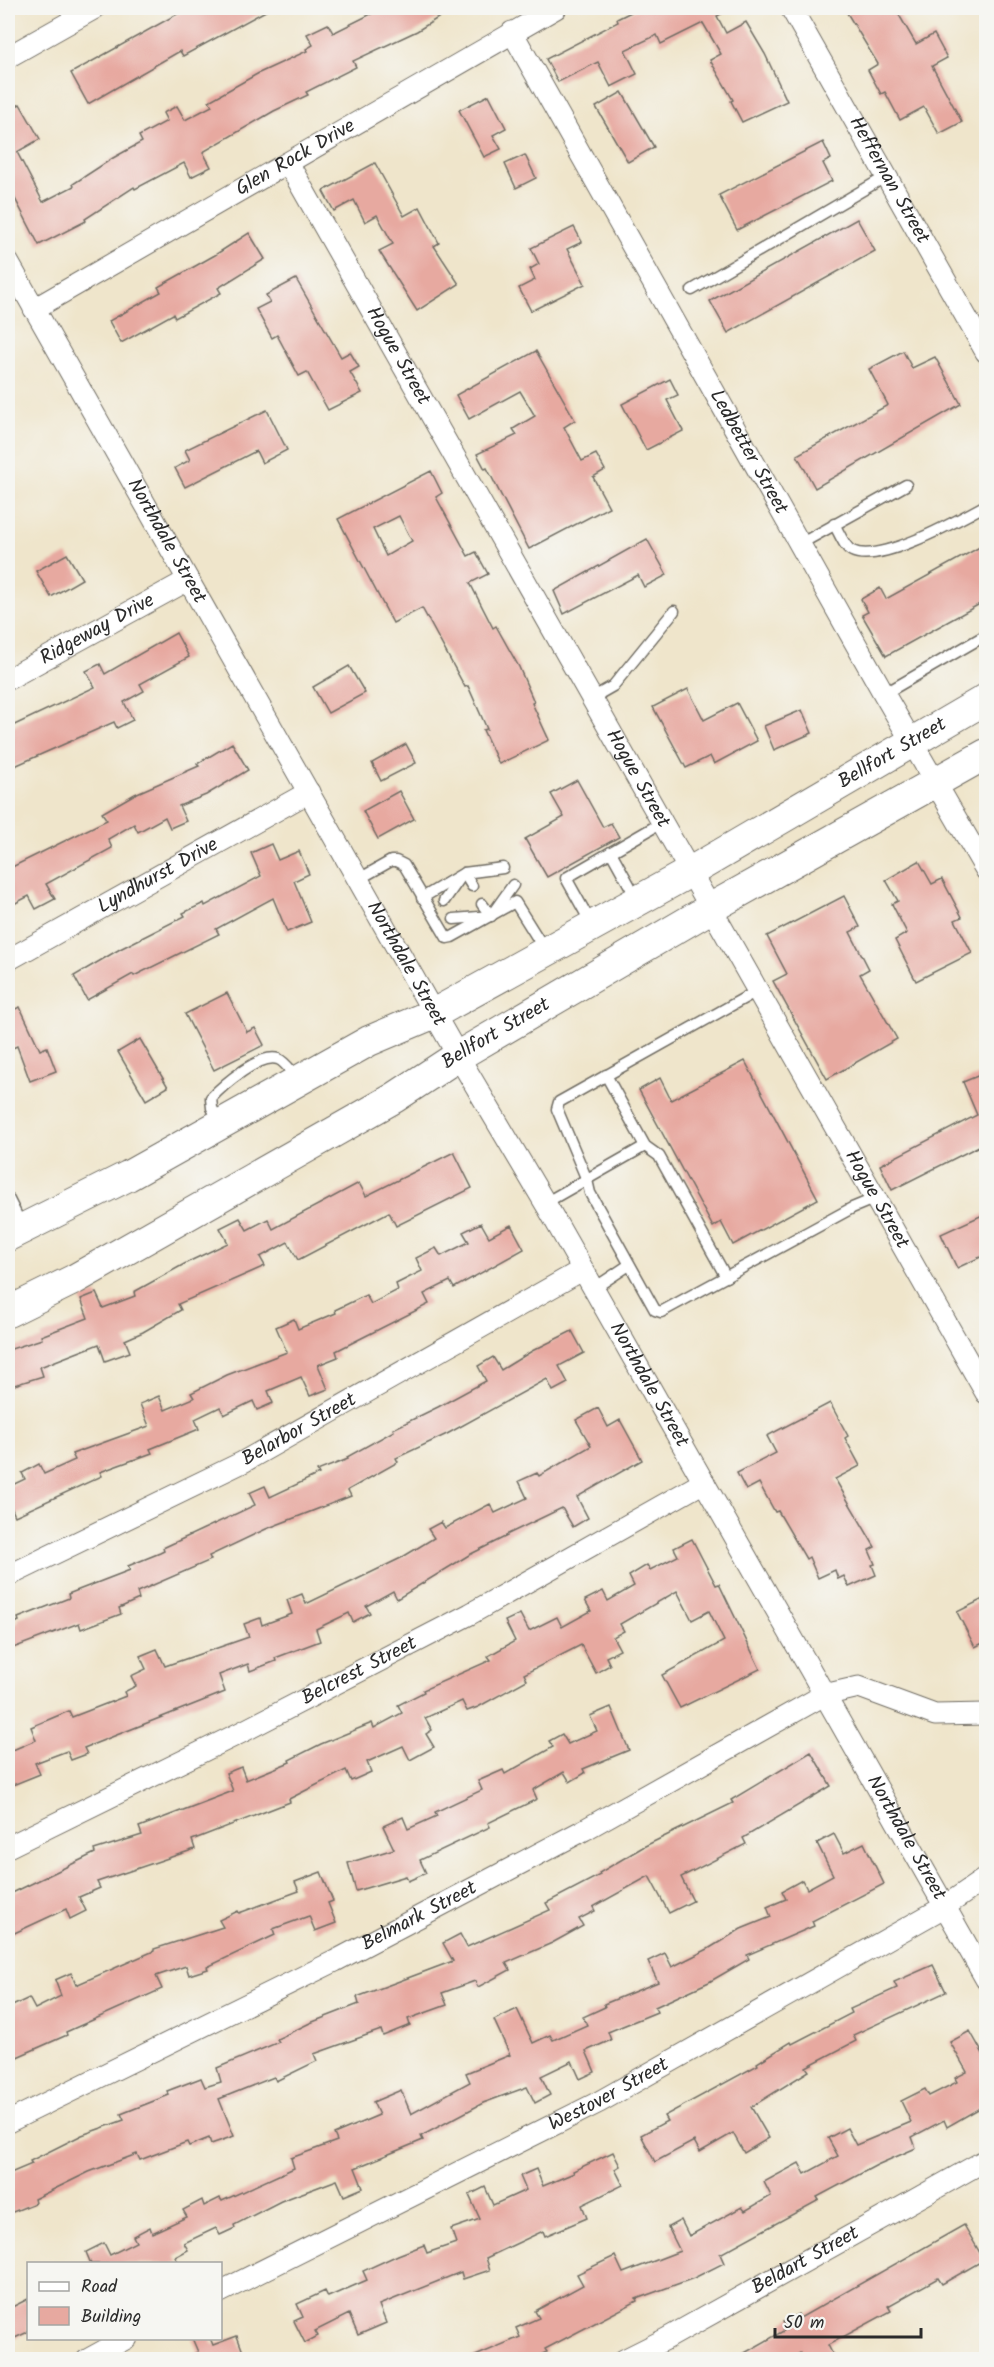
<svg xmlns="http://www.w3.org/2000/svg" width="994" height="2367" font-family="Kalam,sans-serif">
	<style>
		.building { fill: #e7a9a0; fill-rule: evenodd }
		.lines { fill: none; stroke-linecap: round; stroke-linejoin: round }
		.lane-casing { stroke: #706c63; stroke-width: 13 }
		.street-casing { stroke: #706c63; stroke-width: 23 }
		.secondary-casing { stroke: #706c63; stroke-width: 32 }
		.lane { stroke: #fff; stroke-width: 10 }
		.street { stroke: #fff; stroke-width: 21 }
		.secondary { stroke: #fff; stroke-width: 30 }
		.labels { text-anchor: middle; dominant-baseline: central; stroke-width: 4.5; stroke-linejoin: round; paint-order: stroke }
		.street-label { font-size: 20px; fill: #2b2b2b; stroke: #f6f6f2 }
	</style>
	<rect width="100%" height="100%" fill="#f6f6f2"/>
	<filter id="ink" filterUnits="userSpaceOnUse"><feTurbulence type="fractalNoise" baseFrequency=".0167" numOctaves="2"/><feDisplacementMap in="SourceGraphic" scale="12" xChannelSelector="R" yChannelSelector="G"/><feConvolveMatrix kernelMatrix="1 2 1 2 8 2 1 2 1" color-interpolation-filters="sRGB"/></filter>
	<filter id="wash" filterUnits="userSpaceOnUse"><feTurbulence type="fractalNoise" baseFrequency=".008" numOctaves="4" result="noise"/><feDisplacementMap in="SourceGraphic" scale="24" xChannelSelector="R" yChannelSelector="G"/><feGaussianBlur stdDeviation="1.35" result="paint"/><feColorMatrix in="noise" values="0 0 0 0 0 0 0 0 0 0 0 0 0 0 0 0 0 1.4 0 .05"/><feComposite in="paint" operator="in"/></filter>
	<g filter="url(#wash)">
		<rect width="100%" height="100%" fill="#efe5cb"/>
		<g id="blocks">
			<!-- building -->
			<g class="building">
				<polygon points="188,8 271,8 183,56 180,51 88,104 71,73"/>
				<polygon points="383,8 454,8 417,31 353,61 356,67 306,92 308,95 274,111 203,152 211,167 191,177 184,163 135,189 134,187 85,219 86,221 39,245 8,185 8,111 20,104 40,139 17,152 43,202 74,186 73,184 113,158 142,142 139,136 167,121 163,113 177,106 185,120 212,106 209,101 259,73 307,51 306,49 313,45 307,34 328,24 333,33"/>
				<polygon points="639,8 733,8 717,16 726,33 746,22 765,54 787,101 742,122 731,101 733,100 710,60 721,54 703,23 661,44 657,35 625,50 637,74 611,87 598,62 558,82 546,59 618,22 617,19"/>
				<polygon points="844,8 895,8 916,44 934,34 947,58 932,66 962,122 939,134 924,107 900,120 885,92 881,94 868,70 878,64"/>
				<polygon points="622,92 654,147 628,162 596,107"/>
				<polygon points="489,95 506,128 493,135 501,149 484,157 459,110"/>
				<polygon points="823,142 831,159 823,163 832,181 737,230 719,195"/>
				<polygon points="525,155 536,178 516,188 505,164"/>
				<polygon points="375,163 404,216 420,207 439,243 434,246 459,284 417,311 379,251 393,244 377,215 365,222 354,200 334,211 323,191"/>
				<polygon points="857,219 875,251 728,333 710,301"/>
				<polygon points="574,227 582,242 567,249 585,284 531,311 519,288 535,280 530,269 539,264 531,248"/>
				<polygon points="249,233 265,259 218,288 221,293 175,318 173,314 121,343 109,321 161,292 158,287 215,255"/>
				<polygon points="296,279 341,357 350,352 359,367 350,372 362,393 328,410 307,372 299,376 277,335 272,338 256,309 270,302 266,295"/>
				<polygon points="536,351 575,420 564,427 582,461 596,454 605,470 593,477 609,507 529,549 487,468 485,469 477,454 517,435 513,429 535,416 520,391 469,419 456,395"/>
				<polygon points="903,351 912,368 935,357 961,404 815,488 797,455 888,405 869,369"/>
				<polygon points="670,379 678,395 667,400 683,431 646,450 622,404"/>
				<polygon points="267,410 287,450 262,463 256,451 185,487 175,468 190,460 185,450"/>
				<path d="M431,471L442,493L436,497L468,556L476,552L488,574L470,583L493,628L496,626L519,667L534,702L532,703L549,740L499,764L483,730L487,729L468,686L465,687L422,608L393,623L338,519ZM399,516L412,541L386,556L373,529Z"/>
				<polygon points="647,539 667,575 644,587 638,575 564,614 554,591"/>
				<polygon points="987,543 987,600 886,656 862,615 868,612 861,599 880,588 886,599"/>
				<polygon points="67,554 82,579 51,597 36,571"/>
				<polygon points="176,633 189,657 140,684 144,691 124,702 133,720 117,728 114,722 8,769 8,728 95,687 86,671 100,664 105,674"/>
				<polygon points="349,666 365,693 328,713 313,687"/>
				<polygon points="688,689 704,720 737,703 757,741 714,764 710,756 686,768 653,707"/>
				<polygon points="802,710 812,733 774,750 764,726"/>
				<polygon points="232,743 248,770 206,795 179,806 186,821 170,828 165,817 138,832 134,824 108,839 112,848 46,884 55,899 36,909 29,896 8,907 8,869 107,820 102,813 135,794 199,766 197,764"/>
				<polygon points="406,744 416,763 381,781 372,763"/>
				<polygon points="577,780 603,827 611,823 619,837 547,877 525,839 564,817 551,794"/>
				<polygon points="399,791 414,819 378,839 363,811"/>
				<polygon points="271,844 278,860 299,851 309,874 294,881 311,922 287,932 273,898 216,929 219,934 134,976 133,974 87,1000 74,976 120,949 185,916 183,913 204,903 205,906 261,876 251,853"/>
				<polygon points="919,861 932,884 942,879 962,917 955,920 972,953 916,981 895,940 907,933 892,904 898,901 886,880"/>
				<polygon points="844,896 860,927 850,932 869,969 860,974 897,1039 827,1079 773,981 787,974 767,936"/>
				<polygon points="227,993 247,1032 255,1028 264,1045 214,1070 185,1014"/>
				<polygon points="20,1007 40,1050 47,1047 56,1071 30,1081 17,1046 8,1050 8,1012"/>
				<polygon points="140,1039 168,1087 146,1100 118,1052"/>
				<polygon points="745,1061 818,1199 733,1245 721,1222 713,1227 639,1090 660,1078 671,1100"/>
				<polygon points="987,1072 987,1142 892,1190 880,1165 977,1115 963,1082"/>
				<polygon points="454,1152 472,1188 396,1226 389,1212 298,1260 288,1242 260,1257 265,1266 178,1304 181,1310 143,1332 125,1340 130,1352 105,1361 99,1344 40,1367 43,1376 8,1387 8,1350 42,1339 41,1336 88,1318 81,1299 96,1293 103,1308 135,1296 134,1292 188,1262 228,1243 220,1228 240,1218 247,1230 268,1219 273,1229 359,1183 366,1196"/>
				<polygon points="987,1213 987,1254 957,1268 941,1234"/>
				<polygon points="481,1223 489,1237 511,1225 524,1249 454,1288 450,1281 424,1294 429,1304 336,1351 338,1357 318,1365 328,1389 310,1396 301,1377 268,1391 273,1403 257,1410 253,1401 224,1415 220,1407 195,1419 199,1429 150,1449 152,1453 100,1472 102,1476 15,1516 8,1500 8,1487 25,1479 22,1473 39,1464 44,1474 75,1460 72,1454 149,1426 140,1404 159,1396 165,1410 194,1398 191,1393 227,1375 287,1352 276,1327 294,1319 298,1329 336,1313 335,1310 366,1295 371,1304 398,1290 396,1284 422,1271 416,1258 436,1248 441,1256 469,1242 463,1232"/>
				<polygon points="572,1331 584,1353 559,1366 568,1383 553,1391 547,1379 447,1434 396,1458 398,1462 348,1490 351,1496 266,1529 209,1556 211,1560 137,1592 139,1599 119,1608 121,1614 81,1629 79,1623 8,1650 8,1626 19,1621 18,1618 69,1598 68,1594 130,1570 128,1566 160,1553 164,1551 163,1548 255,1505 249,1493 265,1486 270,1497 319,1474 317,1471 348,1459 347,1457 394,1431 393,1429 438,1407 486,1381 478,1366 493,1357 501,1370 532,1351"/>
				<polygon points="830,1403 848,1436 845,1438 860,1466 835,1479 875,1547 869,1550 875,1564 872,1565 876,1575 849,1587 844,1576 838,1579 835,1570 818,1578 809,1557 806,1559 778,1511 775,1512 759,1483 746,1490 737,1473 776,1453 767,1436"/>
				<polygon points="598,1408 608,1427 620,1420 642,1460 577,1497 588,1518 573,1527 562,1508 506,1535 507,1536 469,1555 397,1599 393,1591 366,1606 370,1613 353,1622 349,1613 316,1629 320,1641 275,1658 276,1661 250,1671 248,1664 219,1675 225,1692 84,1748 87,1754 71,1760 67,1751 35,1763 40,1774 8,1787 8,1752 36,1740 31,1727 69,1711 72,1717 126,1696 124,1692 136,1686 131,1676 146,1669 140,1656 157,1649 165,1666 249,1637 244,1624 260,1618 262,1625 292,1614 287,1600 302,1594 306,1604 401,1558 434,1538 428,1529 441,1522 445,1528 490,1504 495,1513 527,1498 519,1481 537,1473 539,1476 591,1446 576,1420"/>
				<polygon points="692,1539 716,1585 719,1584 760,1669 680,1708 662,1675 724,1641 709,1611 692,1620 677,1591 620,1624 624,1631 613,1637 620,1650 606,1657 610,1665 596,1673 581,1645 524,1674 527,1680 478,1707 467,1711 462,1701 425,1718 432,1730 426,1734 434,1747 410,1760 403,1746 367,1762 371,1772 351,1781 346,1770 289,1799 290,1802 192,1840 195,1849 97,1882 100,1888 79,1897 86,1911 70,1919 66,1909 8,1936 8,1895 95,1853 94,1850 142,1835 139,1827 233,1791 226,1773 241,1767 246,1780 290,1762 289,1760 321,1744 372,1723 374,1728 402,1713 398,1705 424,1692 423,1690 491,1660 488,1656 515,1641 505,1621 520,1614 529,1631 557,1617 562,1627 591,1611 585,1600 603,1591 608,1601 634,1586 629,1576 647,1565 650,1570 678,1556 674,1548"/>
				<polygon points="987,1597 987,1641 975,1647 957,1612"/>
				<polygon points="611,1707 629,1750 583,1769 585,1773 570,1782 564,1772 533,1790 537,1799 488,1823 490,1827 420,1860 426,1873 408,1881 406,1876 356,1891 348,1863 394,1849 383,1826 403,1817 408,1829 437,1816 435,1812 482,1790 478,1781 503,1770 505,1774 553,1747 549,1741 562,1734 568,1744 597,1731 590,1716"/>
				<polygon points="811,1752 831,1786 743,1838 746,1844 681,1877 693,1901 669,1913 649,1876 593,1907 595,1911 579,1919 583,1926 552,1943 506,1963 510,1970 478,1987 475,1981 442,1993 447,2005 408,2019 410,2025 383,2036 381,2030 314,2054 317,2061 276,2081 274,2077 219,2099 234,2136 211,2144 209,2138 189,2146 187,2142 140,2160 137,2154 89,2172 34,2199 35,2203 8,2214 8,2174 32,2164 30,2161 82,2135 124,2120 121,2114 169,2095 167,2091 201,2078 205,2087 221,2082 217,2068 279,2042 277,2039 310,2023 359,2004 357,1997 453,1961 443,1943 460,1934 467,1947 550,1910 546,1903 600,1875 599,1873 643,1847 733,1803 731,1800"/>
				<polygon points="834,1834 844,1853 864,1843 884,1884 812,1921 814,1926 747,1955 749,1959 709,1982 655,2007 657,2012 608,2032 611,2040 586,2051 595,2072 580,2079 572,2061 541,2076 550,2095 535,2103 527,2087 483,2103 421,2136 423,2140 355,2168 363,2188 344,2196 337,2180 281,2201 234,2225 235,2228 220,2235 216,2228 184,2243 188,2250 175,2257 179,2264 91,2264 86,2252 104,2243 110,2255 136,2242 133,2236 150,2227 152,2233 187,2217 183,2210 202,2200 204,2206 220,2198 222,2201 294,2168 291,2158 337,2141 334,2134 379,2115 373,2102 401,2090 411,2114 470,2082 466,2073 510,2055 494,2020 517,2009 533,2043 550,2035 553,2040 587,2025 583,2017 605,2007 604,2004 658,1982 648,1961 665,1953 672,1967 708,1949 741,1929 771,1917 767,1907 786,1899 782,1891 802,1880 807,1889 833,1875 817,1843"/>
				<polygon points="321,1872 333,1901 328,1903 336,1923 315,1931 309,1916 273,1929 275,1935 207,1967 208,1969 189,1975 186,1966 156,1976 162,1989 66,2032 67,2035 8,2061 8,2008 29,1998 35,2009 61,1996 55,1980 71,1973 76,1985 154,1951 154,1949 223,1927 219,1920 238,1911 239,1913 299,1891 295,1882"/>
				<polygon points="933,1965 946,1992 853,2035 856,2041 806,2067 809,2071 751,2107 769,2138 744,2153 733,2133 700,2152 694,2141 655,2162 641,2135 667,2121 664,2116 758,2065 757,2063 791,2042 792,2044 852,2013 850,2009 897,1988 894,1982"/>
				<polygon points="970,2031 987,2061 987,2104 947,2127 944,2120 912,2137 916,2148 877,2165 817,2197 819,2200 720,2254 724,2263 694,2278 636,2299 637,2301 545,2349 547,2352 528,2360 466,2360 520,2337 516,2328 539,2318 535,2311 583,2285 577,2274 615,2256 623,2273 680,2251 668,2227 681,2220 689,2236 742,2207 745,2211 771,2196 764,2182 799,2163 805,2174 838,2156 828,2138 847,2128 856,2145 911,2122 901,2101 925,2089 929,2096 957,2082 955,2078 967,2072 950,2042"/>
				<polygon points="613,2152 620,2166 615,2169 623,2185 582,2205 587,2218 545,2236 543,2231 486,2258 490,2270 463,2279 461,2272 379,2305 386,2323 358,2335 349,2314 315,2331 318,2336 305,2343 294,2321 303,2317 297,2304 325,2291 328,2297 367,2280 363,2271 398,2255 424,2245 427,2253 456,2243 451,2229 480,2219 469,2195 485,2187 493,2205 526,2190 520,2176 536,2169 543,2186 574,2173 573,2171"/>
				<polygon points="964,2225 984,2260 942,2284 938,2278 888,2306 891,2311 828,2345 833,2355 825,2360 803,2360 800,2353 789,2360 732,2360 787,2329 783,2322 798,2314 800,2318"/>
				<polygon points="28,2299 28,2332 8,2341 8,2309"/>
				<polygon points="237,2336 246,2360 180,2360 198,2352 192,2338 210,2338 213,2345"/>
			</g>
		</g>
	</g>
	<g filter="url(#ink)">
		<use href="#blocks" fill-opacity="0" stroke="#706c63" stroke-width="1.5"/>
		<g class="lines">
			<!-- lane casing -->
			<g class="lane-casing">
				<g id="lane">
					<polyline points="692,290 887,176"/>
					<path d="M834,524C839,532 844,547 852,551C880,565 960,519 986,505"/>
					<polyline points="800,544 906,485"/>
					<polyline points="884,694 986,635"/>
					<polyline points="592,698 613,686 674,611"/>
					<polyline points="611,852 637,899"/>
					<polyline points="464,873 472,886"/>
					<polyline points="359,879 391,861 396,861 404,865 447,938 452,937 515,902 545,950"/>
					<polyline points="422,898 464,873 503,868"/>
					<polyline points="444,901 460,878"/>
					<polyline points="482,904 491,916"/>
					<polyline points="454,919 491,916 513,885"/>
					<polyline points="591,923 566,878 663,822"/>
					<polyline points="757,991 559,1102 557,1109 587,1180 590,1193 655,1310 661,1312 852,1208 876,1198"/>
					<polyline points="606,1075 645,1146 659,1156 726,1277"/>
					<path d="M219,1121L212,1108L211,1098C223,1085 260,1053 278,1059C286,1062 292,1073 298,1079"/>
					<polyline points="8,1198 23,1228"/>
					<polyline points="545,1203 645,1146"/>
					<polyline points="593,1289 629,1265"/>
				</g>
			</g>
			<!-- street casing -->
			<g class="street-casing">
				<g id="street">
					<path id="s1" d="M791,8L986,352"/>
					<path id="s2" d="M512,32L884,694L986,870"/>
					<polyline points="8,57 95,8"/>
					<path id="s3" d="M288,163L986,1393"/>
					<path id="s4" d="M8,262L458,1056L548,1208L986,1979"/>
					<path id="s5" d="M34,309L556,8"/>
					<path id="s6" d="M8,679L188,580"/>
					<path id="s7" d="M8,960L309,792"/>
					<path id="s8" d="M8,1576L243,1462L582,1270"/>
					<path id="s9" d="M8,1847L240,1733L470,1614L704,1482"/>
					<path id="s10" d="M8,2122L335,1961L584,1830L824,1695L859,1687L935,1715L986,1714"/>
					<path id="s11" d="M220,2292L599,2102L944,1907L986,1878"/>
					<polyline points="87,2360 127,2338"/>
					<path id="s12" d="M624,2360L666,2339L986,2160"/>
				</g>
			</g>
			<!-- secondary casing -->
			<g class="secondary-casing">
				<g id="secondary">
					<path id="s13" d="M8,1236L128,1176L369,1041L435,1013L690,872L986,699"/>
					<path id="s14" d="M8,1312L75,1279L394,1098L458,1056L711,908L986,754"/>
				</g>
			</g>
			<!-- lane -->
			<use href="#lane" class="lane"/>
			<!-- street -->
			<use href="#street" class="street"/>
			<!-- secondary -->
			<use href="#secondary" class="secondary"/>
		</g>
	</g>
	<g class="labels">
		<!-- street labels -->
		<g class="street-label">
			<text stroke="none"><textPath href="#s5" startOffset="302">Glen Rock Drive</textPath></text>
			<text stroke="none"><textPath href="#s1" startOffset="198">Heffernan Street</textPath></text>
			<text stroke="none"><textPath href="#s3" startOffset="222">Hogue Street</textPath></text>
			<text stroke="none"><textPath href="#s2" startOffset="482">Ledbetter Street</textPath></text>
			<text stroke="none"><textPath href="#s4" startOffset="321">Northdale Street</textPath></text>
			<text stroke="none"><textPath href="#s6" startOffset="102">Ridgeway Drive</textPath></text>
			<text stroke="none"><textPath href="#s13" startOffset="1008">Bellfort Street</textPath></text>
			<text stroke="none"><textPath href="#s3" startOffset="708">Hogue Street</textPath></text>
			<text stroke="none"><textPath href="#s7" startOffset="172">Lyndhurst Drive</textPath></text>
			<text stroke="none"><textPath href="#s4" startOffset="807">Northdale Street</textPath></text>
			<text stroke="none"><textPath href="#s14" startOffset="562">Bellfort Street</textPath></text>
			<text stroke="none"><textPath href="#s3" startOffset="1192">Hogue Street</textPath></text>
			<text stroke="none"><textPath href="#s4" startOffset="1293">Northdale Street</textPath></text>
			<text stroke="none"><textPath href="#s8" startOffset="326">Belarbor Street</textPath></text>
			<text stroke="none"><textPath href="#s9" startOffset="393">Belcrest Street</textPath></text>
			<text stroke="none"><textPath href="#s4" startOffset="1814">Northdale Street</textPath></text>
			<text stroke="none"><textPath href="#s10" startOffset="460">Belmark Street</textPath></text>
			<text stroke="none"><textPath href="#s11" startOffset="436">Westover Street</textPath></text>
			<text stroke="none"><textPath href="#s12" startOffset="207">Beldart Street</textPath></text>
		</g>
	</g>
	<!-- margin -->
	<rect width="994" height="2367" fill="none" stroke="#f6f6f2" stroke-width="30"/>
	<!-- legend -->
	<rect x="27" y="2262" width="195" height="78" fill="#f6f6f2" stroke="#a5a5a2" stroke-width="1.5"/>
	<rect x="39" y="2282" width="30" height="9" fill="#ffffff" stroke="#a5a5a2" stroke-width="1.5"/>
	<text x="81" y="2292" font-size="18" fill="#2b2b2b">Road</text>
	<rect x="39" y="2307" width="30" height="18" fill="#e7a9a0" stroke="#a5a5a2" stroke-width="1.5"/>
	<text x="81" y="2322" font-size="18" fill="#2b2b2b">Building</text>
	<!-- scale -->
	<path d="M775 2328v9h146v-9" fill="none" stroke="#2b2b2b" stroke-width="3"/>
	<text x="784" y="2328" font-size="18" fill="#2b2b2b" stroke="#f6f6f2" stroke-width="4.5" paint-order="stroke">50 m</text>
</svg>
